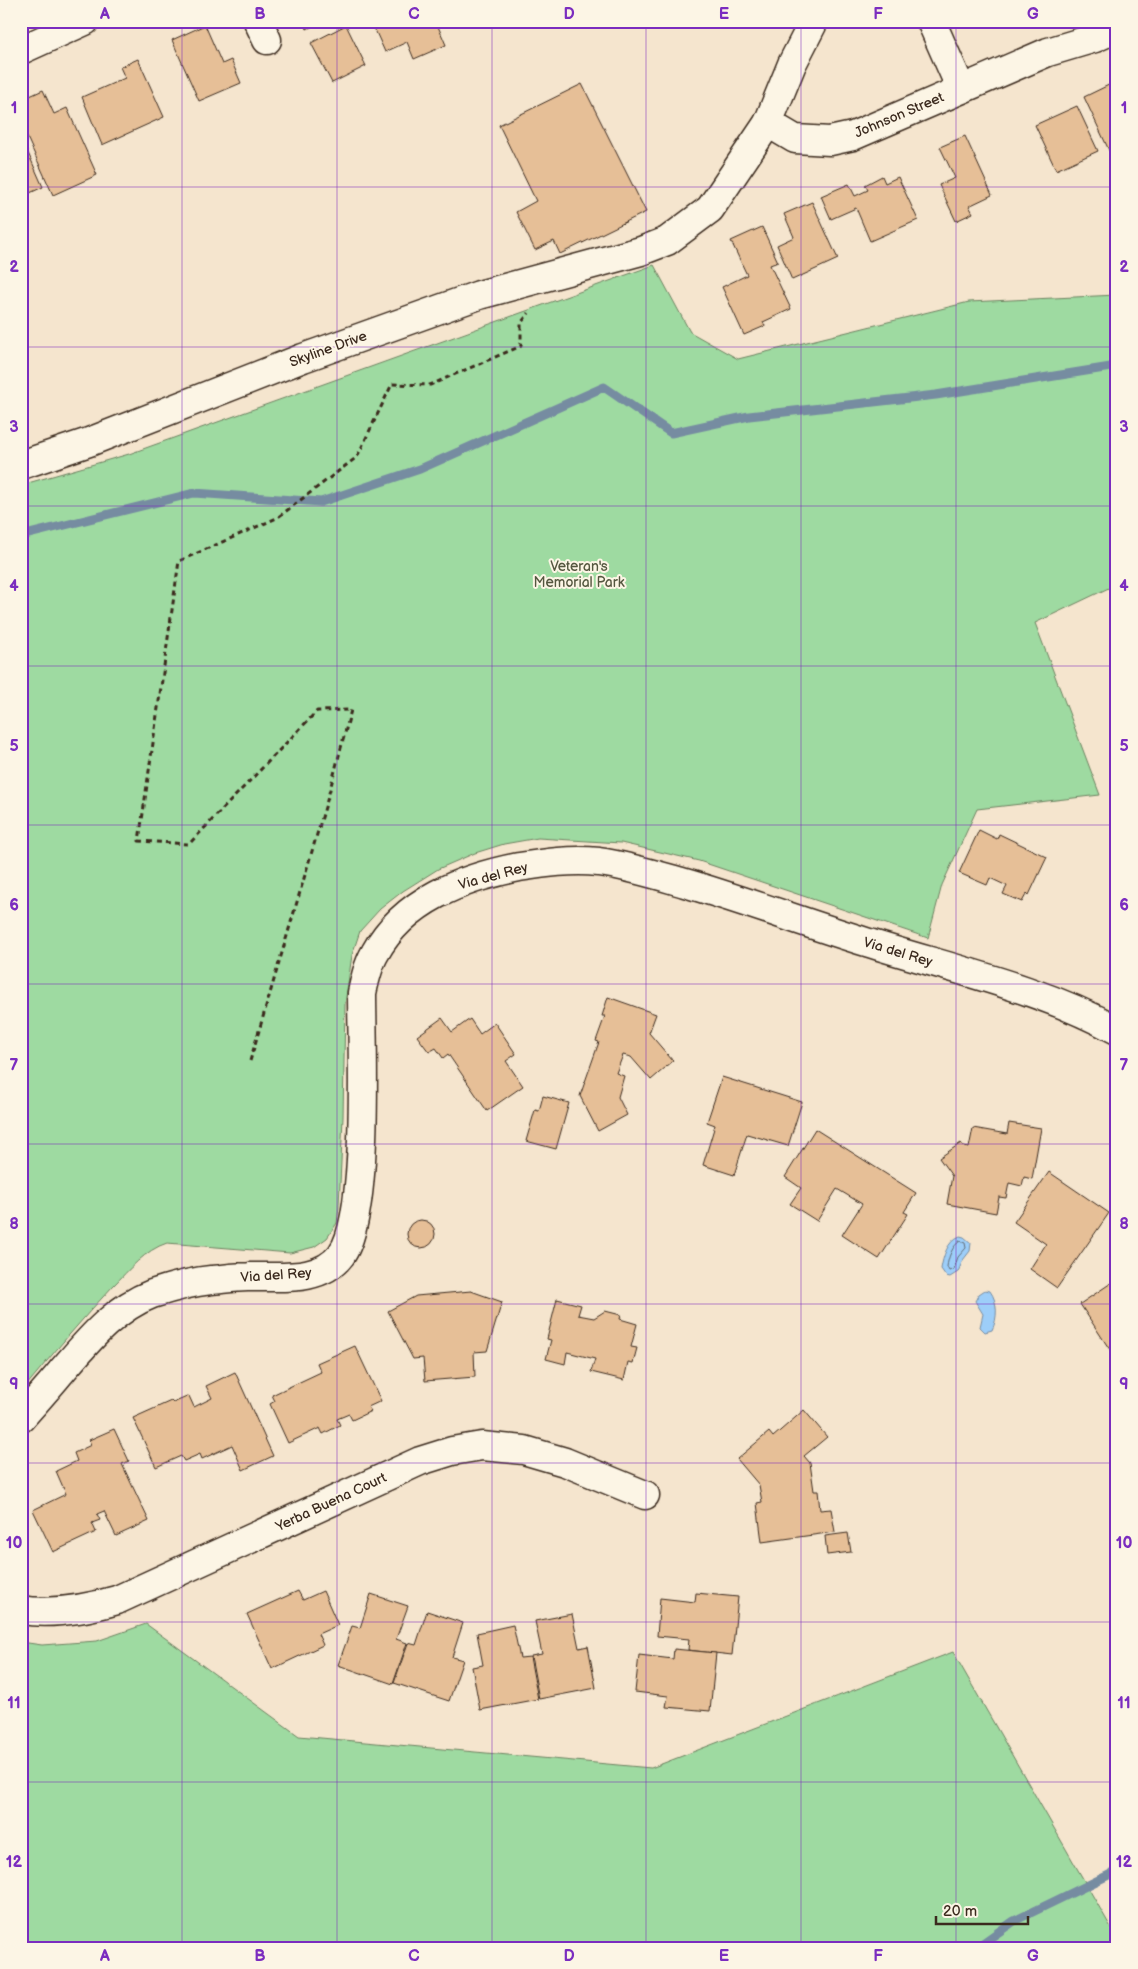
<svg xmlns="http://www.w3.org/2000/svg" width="1138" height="1969" font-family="'Balsamiq Sans',sans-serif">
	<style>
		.green { fill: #9edaa1; stroke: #6c8260 }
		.water { fill: #9dcef9; stroke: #768ca1 }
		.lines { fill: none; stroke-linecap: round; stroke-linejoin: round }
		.shore { stroke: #626c76; stroke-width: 1 }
		.stream { stroke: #768ca1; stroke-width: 9 }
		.building { fill: #e6bf97; stroke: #3b2a1e }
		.minor-casing { stroke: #3b2a1e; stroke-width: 31 }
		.tertiary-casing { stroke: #3b2a1e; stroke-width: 31 }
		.path { stroke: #3b2a1e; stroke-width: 3; stroke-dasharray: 5 4; stroke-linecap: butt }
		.minor { stroke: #fcf5e5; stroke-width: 28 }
		.tertiary { stroke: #fcf5e5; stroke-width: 28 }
		.grid { fill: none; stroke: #7b2cbf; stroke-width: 1; stroke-opacity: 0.55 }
		.labels { text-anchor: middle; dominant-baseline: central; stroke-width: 4; stroke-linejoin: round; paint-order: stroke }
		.street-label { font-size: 14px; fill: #3b2a1e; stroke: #fcf5e5 }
		.park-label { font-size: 14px; fill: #54563f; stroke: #fcf5e5 }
		.neatline { fill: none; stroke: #7b2cbf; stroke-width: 2 }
		.grid-label { font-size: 16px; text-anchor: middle; font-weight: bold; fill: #7b2cbf }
	</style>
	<rect width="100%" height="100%" fill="#f5e5ce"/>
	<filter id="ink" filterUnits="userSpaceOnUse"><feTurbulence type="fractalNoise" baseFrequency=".02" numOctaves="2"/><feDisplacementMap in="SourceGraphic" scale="10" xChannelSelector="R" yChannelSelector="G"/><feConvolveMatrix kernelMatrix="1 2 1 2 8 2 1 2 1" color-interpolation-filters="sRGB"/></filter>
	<g filter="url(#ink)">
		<!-- green -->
		<g class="green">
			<path d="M654,265L690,332L738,359L969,302L1117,295V584L1035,623L1100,795L977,809L942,885L928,938L699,861L621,843L538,838L504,844L475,853L438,869L403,891L380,909L360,931L352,955L345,1004L343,1117L339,1206L337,1223L327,1238L314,1247L290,1253L167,1243C145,1250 129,1270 113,1286C81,1320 51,1356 21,1392V485L129,454Z"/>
			<polygon points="146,1624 299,1736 651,1768 953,1652 1117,1938 1117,1948 21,1948 21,1642 42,1645 97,1641"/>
		</g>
		<!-- water -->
		<g class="water">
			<path d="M960,1236L964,1237L971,1243L970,1251L963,1260L958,1272L950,1277L946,1276L941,1269C943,1257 947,1241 960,1236Z"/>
			<path d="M985,1290L990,1291C998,1302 998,1318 992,1330L985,1332L980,1327L983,1314L975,1301L979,1294Z"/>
		</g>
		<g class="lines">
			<!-- shore -->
			<path class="shore" d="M960,1241L965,1243L966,1248L958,1257L954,1269L949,1271L947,1267C948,1258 952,1246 960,1241Z"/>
			<!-- stream -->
			<g class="stream">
				<polyline points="21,536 194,493 321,502 420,469 604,387 671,433 749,416 936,395 1117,366"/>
				<polyline points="976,1948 1014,1921 1117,1871"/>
			</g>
		</g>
		<!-- building -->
		<g class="building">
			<polygon points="303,21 323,21 307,29"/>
			<polygon points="371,21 445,21 437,24 446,45 414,59 407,42 385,52"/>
			<polygon points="205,25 222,64 231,60 241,83 199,101 172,40"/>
			<polygon points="346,25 366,66 332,83 311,43"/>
			<polygon points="138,59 164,117 102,145 82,97 125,78 120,67"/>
			<polygon points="1117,81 1117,160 1114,161 1084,97"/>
			<polygon points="582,84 646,212 560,254 554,241 535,250 516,212 536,201 499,125"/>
			<polygon points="43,90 54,114 67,108 97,175 53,195 21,124 21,100"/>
			<polygon points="1077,106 1098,151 1056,170 1035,125"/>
			<polygon points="965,136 992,195 969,206 973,213 956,221 939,185 955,178 940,147"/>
			<polygon points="21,137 43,187 21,197"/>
			<polygon points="882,176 885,183 898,177 918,220 870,241 856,208 831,219 821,196 849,184 855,196 868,190 865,185"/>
			<polygon points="812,202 838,259 792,280 777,245 794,237 784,214"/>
			<polygon points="762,227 778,262 770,265 791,309 763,322 765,326 744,335 722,287 747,275 731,241"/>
			<polygon points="979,830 997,839 999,834 1047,857 1029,895 1027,893 1022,902 1003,894 1007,886 990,878 987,885 959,873"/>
			<polygon points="608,997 656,1014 649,1033 673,1061 651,1080 631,1057 623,1055 616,1073 624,1076 618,1097 627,1115 598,1131 580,1096 599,1042 596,1041 605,1016 602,1016"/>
			<polygon points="442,1018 452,1032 470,1019 480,1034 495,1023 516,1054 506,1061 523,1086 487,1111 448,1054 443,1058 436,1048 429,1052 417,1036"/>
			<polygon points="722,1077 802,1102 788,1146 747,1134 734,1175 703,1165 715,1125 707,1122"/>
			<polygon points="543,1096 569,1103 556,1149 526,1141 535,1110 539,1111"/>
			<polygon points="1009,1123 1041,1128 1032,1179 1024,1177 1022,1186 1009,1183 1006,1198 999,1197 996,1213 947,1204 952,1176 939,1158 961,1143 964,1147 969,1148 973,1128 1007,1134"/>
			<polygon points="815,1129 916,1193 904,1212 908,1214 879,1259 842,1235 862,1204 837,1189 817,1221 790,1204 801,1188 785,1177"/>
			<polygon points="1049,1172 1109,1213 1057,1288 1030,1269 1046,1244 1014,1222"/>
			<circle cx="421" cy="1234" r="14"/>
			<polygon points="1117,1279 1117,1354 1114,1356 1080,1304"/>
			<polygon points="471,1291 502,1302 487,1351 474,1352 475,1377 425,1381 423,1358 413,1359 388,1311 416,1296"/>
			<polygon points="557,1299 581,1305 578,1315 594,1318 605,1311 621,1315 620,1319 637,1324 631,1347 637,1348 633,1363 628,1362 624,1380 591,1372 595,1359 567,1352 565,1364 546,1359 551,1340 547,1339"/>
			<polygon points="355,1346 381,1401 368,1407 371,1411 352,1420 349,1414 337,1419 340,1425 323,1434 320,1428 288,1443 270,1404 275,1401 272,1395 321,1372 317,1363"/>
			<polygon points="235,1372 273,1456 243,1470 232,1445 202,1459 200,1454 184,1461 181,1456 156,1467 133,1418 171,1401 173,1403 189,1396 194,1407 212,1398 206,1386"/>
			<polygon points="804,1410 827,1437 804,1456 810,1463 814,1491 818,1491 820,1510 831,1509 835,1532 762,1542 757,1503 762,1502 759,1485 737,1459 769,1432 773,1437"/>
			<polygon points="114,1429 129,1461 122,1464 149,1521 116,1536 104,1511 97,1514 100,1520 92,1523 96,1532 53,1552 33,1510 66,1494 56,1471 77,1461 74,1453 91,1445 89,1440"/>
			<polygon points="848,1533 851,1552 827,1555 825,1536"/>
			<polygon points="298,1591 303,1600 323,1591 338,1625 318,1634 323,1645 272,1669 247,1614"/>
			<polygon points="696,1593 738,1597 732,1655 688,1650 689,1639 657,1636 660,1598 695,1602"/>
			<polygon points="371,1594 408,1606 396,1639 407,1643 393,1684 338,1665 352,1626 360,1628"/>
			<polygon points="427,1611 463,1623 452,1657 463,1660 449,1701 394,1683 408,1643 416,1645"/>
			<polygon points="572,1614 579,1648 588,1646 596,1688 539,1699 531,1656 542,1654 535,1621"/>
			<polygon points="513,1625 520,1658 530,1657 538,1699 480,1710 472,1667 483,1665 477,1633"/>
			<polygon points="674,1649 716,1653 710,1711 666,1707 668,1696 635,1692 639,1655 673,1659"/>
		</g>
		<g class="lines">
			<!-- minor casing -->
			<g class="minor-casing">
				<g id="minor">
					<polyline points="258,21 267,40"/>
					<polyline points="931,21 961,89"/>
					<polyline points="21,50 85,21"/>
					<polyline points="768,123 795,139 830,141 853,136 1048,52 1095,38 1117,28"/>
					<path d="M21,1610C53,1615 86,1609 117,1600L420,1461L452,1451L482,1446L524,1450L565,1462L645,1495"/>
				</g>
			</g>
			<!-- tertiary casing -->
			<g class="tertiary-casing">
				<g id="tertiary">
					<polyline points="21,465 89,442 303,358 479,295 641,251 667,241 710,209 768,123 792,64 814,21"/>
					<path d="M21,1418C34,1403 48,1388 61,1372C87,1342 113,1309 152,1294C170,1288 191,1282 211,1280C223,1279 236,1277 248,1277C279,1276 320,1283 341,1255C370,1217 362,1046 362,993C365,979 368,965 375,953C404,900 463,878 519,867C545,863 572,859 599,862C628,866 657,875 685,883C746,901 805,923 866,942C951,969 1038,987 1117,1030"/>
				</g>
			</g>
			<!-- path -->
			<polyline class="path" points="250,1061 328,797 351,710 317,711 189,844 139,841 179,561 277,518 357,457 392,384 430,385 521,346 521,323 529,313"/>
			<!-- minor -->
			<use href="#minor" class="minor"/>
			<!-- tertiary -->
			<use href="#tertiary" class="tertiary"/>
		</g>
	</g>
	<!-- grid -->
	<path class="grid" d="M182,21V1948M337,21V1948M492,21V1948M646,21V1948M801,21V1948M956,21V1948M21,187H1117M21,347H1117M21,506H1117M21,666H1117M21,825H1117M21,984H1117M21,1144H1117M21,1304H1117M21,1463H1117M21,1622H1117M21,1782H1117"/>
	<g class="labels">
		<!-- street labels -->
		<g class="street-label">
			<text transform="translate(899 115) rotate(-23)">Johnson Street</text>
			<text transform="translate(328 349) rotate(-20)">Skyline Drive</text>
			<text transform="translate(493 876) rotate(-15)">Via del Rey</text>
			<text transform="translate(898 952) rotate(17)">Via del Rey</text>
			<text transform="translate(276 1275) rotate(-4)">Via del Rey</text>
			<text transform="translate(331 1502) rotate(-25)">Yerba Buena Court</text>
		</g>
		<!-- park labels -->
		<g class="park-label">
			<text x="579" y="566">Veteran's<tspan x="579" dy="16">Memorial Park</tspan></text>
		</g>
	</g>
	<!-- margin -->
	<rect width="1138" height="1969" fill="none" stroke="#fcf5e5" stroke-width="55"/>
	<!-- scale -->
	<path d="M936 1916v8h92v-8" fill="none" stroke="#3b2a1e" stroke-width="2.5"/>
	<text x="943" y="1916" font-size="15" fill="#3b2a1e" stroke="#fcf5e5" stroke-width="4" paint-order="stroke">20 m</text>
	<rect x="28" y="28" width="1082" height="1914" class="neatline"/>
	<g class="grid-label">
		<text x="105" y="19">A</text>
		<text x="260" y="19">B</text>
		<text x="414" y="19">C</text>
		<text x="569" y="19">D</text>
		<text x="724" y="19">E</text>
		<text x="878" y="19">F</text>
		<text x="1033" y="19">G</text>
		<text x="14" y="113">1</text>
		<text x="1124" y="113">1</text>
		<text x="14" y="272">2</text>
		<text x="1124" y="272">2</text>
		<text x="14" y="432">3</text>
		<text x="1124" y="432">3</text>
		<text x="14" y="591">4</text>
		<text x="1124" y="591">4</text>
		<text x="14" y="751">5</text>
		<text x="1124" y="751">5</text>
		<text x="14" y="910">6</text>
		<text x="1124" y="910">6</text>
		<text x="14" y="1070">7</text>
		<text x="1124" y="1070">7</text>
		<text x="14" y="1229">8</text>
		<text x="1124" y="1229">8</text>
		<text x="14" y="1389">9</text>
		<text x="1124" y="1389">9</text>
		<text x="14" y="1548">10</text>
		<text x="1124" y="1548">10</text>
		<text x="14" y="1708">11</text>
		<text x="1124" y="1708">11</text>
		<text x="14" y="1867">12</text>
		<text x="1124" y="1867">12</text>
		<text x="105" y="1961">A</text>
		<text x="260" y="1961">B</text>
		<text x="414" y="1961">C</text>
		<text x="569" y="1961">D</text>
		<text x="724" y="1961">E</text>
		<text x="878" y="1961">F</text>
		<text x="1033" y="1961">G</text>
	</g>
</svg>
